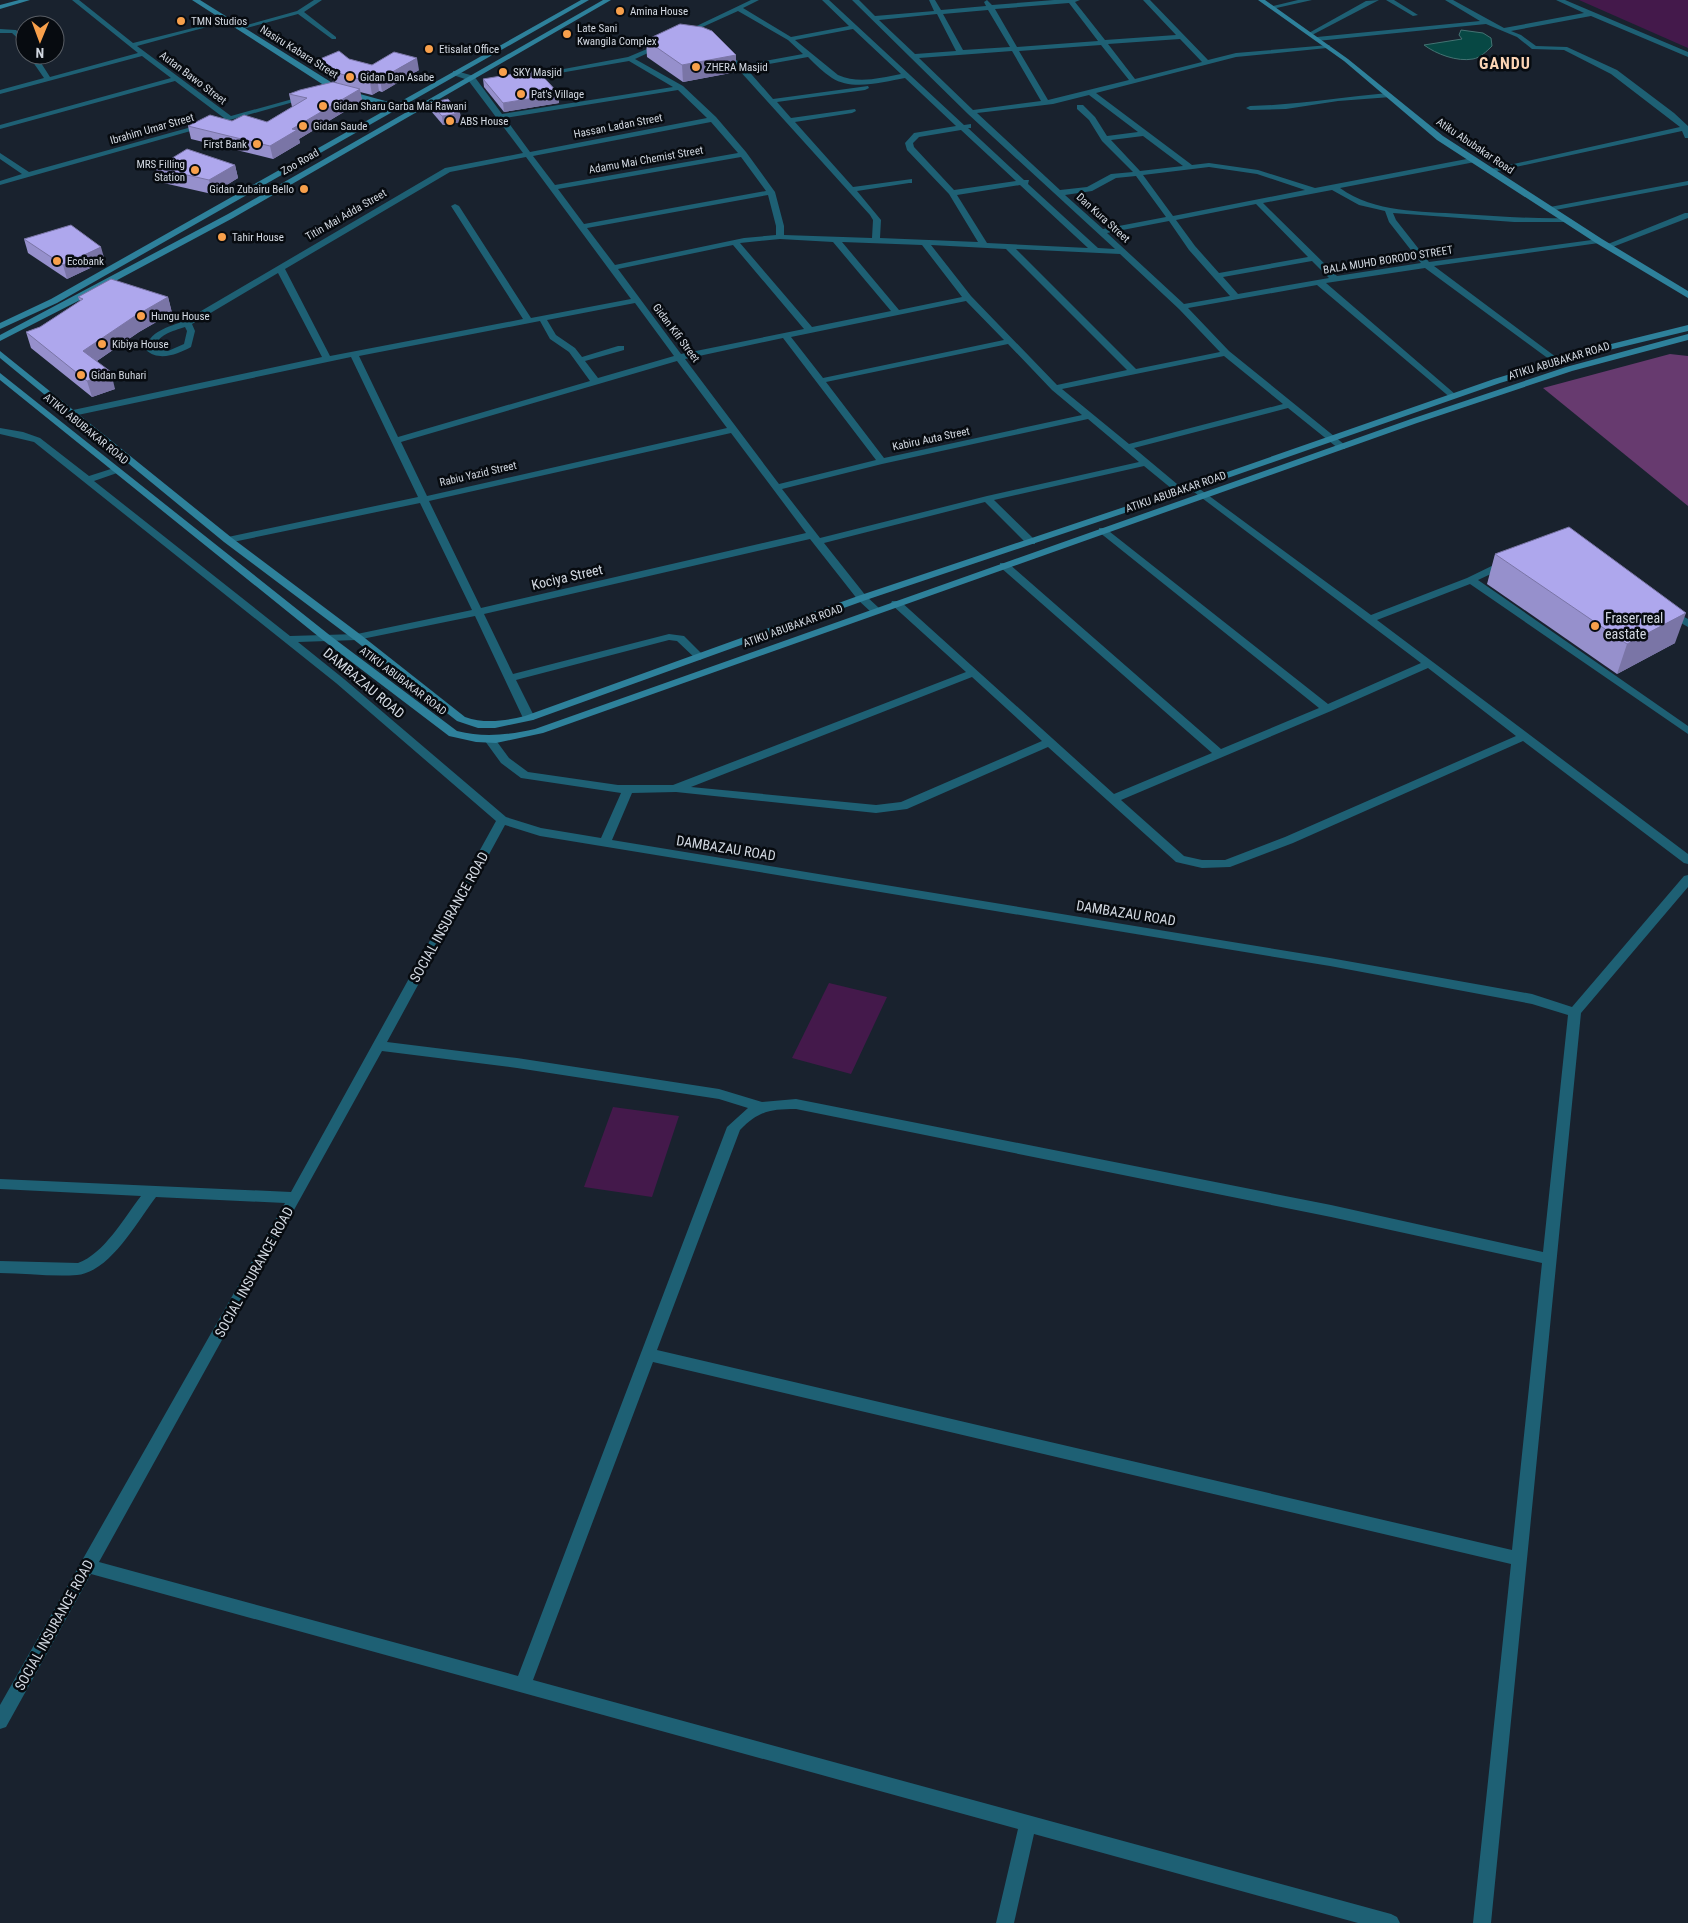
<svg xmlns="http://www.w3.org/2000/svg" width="1688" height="1923" font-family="'Roboto Condensed',sans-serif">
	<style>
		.green { fill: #44194b }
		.forest { fill: #673a6f }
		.water { fill: #074844; stroke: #447373 }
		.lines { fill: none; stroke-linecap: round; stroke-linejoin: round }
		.street { fill: #1e6074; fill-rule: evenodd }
		.secondary { fill: #2e819b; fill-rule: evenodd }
		.wall { fill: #9690cc }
		.shaded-wall { fill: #7a75a6 }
		.building { fill: #aea7ed; stroke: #7a75a6 }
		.poi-dot { fill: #f8a04b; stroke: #070b10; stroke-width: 2 }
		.labels { text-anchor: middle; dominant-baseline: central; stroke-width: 5; stroke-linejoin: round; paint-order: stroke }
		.far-poi-label { font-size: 11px; fill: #d2d8e1; stroke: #070b10; text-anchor: start }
		.far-street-label { font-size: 11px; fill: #d2d8e1; stroke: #070b10 }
		.street-label { font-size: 14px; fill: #d2d8e1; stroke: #070b10 }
		.poi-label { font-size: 14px; fill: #d2d8e1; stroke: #070b10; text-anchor: start }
		.far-district-label { font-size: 16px; font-weight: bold; letter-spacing: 1px; fill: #fbd4b5; stroke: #070b10 }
	</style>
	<rect width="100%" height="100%" fill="#19222e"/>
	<!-- green -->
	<g class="green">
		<polygon points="1579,0 1688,0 1688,48"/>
		<polygon points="829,983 887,997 851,1074 792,1058"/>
		<polygon points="613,1107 679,1116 652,1197 584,1187"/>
	</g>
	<!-- forest -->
	<polygon class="forest" points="1670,354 1688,356 1688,506 1543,388"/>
	<!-- water -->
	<path class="water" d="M1461,30L1483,33L1491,38L1492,46C1487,51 1480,58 1473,59C1457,62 1436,54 1424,45L1462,39L1459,35Z"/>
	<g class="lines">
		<!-- street -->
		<g class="street">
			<polygon points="72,0 79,0 133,43 229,19 229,21 137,46 231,116 307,95 311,97 0,185 0,181 22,174 0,159 0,153 29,172 224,118 175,81 0,129 0,125 171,78 142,56 0,94 0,90 44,78 28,55 36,55 50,77 138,53"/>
			<polygon points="314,0 322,0 304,12 336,37 336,39 332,39 298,14 239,30 236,28 297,11"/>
			<path d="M751,0H759L743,8L791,37L849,26L822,0H829L964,125L971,124V128H968L1024,180H1029L1028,184L1098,248L1115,249L968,114L852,0H859L875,16L934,11L929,0H935L941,10L986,6L984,2L987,0L992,5L1054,0H1080L1075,2L1105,40L1176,35L1143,0H1150L1208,60L1236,53L1329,45L1330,46L1327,48L1236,57L1096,93L1192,165L1209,163L1258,170L1315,188L1472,158L1476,160L1475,162L1340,188C1375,213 1420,211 1461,214C1497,216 1532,219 1568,218L1572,220L1568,222H1514L1393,213L1396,220L1429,262L1599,239L1603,241L1599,243L1434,266L1560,360L1561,362L1557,365L1425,268L1326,283L1455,394V398L1452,399L1317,285L1188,308L1229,351L1345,445V449H1339L1288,408L1134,448L1183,489V493H1177L1144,466L994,500L1035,540V544H1027L985,502L824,543L866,596L879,608L880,610L879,612H871L858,600L810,539L484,614L513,674L669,634L684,636L705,657L700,660L696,659L677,641L669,640L516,680L535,718L533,720H525L523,718L475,616L357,640L298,642L344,679L506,817L541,828L601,838L621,793L521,778L501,763L485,741L487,739H495L509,758L528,772L618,785H673L966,672L892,605L891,603L892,601H900L1114,794L1212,753L1000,567V563H1008L1221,749L1319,708L1099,532V528H1105L1328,704L1421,663L1190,489L1188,487L1193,484L1371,615L1467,578L1502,561H1510V565L1478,580L1688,726V734L1470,584L1377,620L1688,854V864L1684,863L1523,741L1293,843L1230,867L1202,868L1176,862L1048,747L907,809L876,813L676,792L632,793L612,840L1330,958L1532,994L1572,1007L1684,876L1688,875V887L1581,1013L1491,1923H1473L1511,1564L653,1362L533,1680L1391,1914L1397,1917L1400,1923H1358L1034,1834L1014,1923H996L1018,1829L91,1574L6,1727L0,1729V1705L285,1203L156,1197C137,1222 110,1272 77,1275C52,1277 25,1273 0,1273V1261L78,1263C104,1254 124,1218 141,1196L0,1189V1179L291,1192L496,821L336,683L34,442L0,434V428L23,432L40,438L89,476L114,468H120V472L94,481L290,636L357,634L472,610L420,503L228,543L223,540L228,537L418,497L351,357L73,416L68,413L73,410L322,357L278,273L192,324L195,331L191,347C178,354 159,362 146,350C148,331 169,327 184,321L445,168L523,153L468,80L453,75V71H456L474,76L502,114L673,87L629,61L525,79L521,77L628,57L659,44H663V46L635,59L683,86L716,117L746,152L775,192L784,226V235L872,238L873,220L870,215L738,69L720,52L726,51L742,65L803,54L788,40L738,11L687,34L682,33ZM1069,3L1098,41L1017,47L995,9ZM988,10L1010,47L963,50L943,14ZM937,14L956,51L915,54L879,20ZM853,29L901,74C879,78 859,84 838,75L795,40ZM1180,39L1202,62L1135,79L1108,44ZM1101,45L1129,80L1048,100L1019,51ZM1012,51L1041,101L973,110L919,58ZM808,57C815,64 823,72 832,78C852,91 883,82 905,78L956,126L914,133L905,143L907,150L949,194L978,242L880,238L881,220L857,191L909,183H912V179L853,187L795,122L852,113L856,111L855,109L791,118L777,102L865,90L869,88L868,86L773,99L746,68ZM678,90L707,118L530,152L505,118ZM1089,95L1138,132L1107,136L1095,117L1083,105H1077V109L1089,120L1102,141L1133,172L1111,174L1087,187L1060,190L977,113L1053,104ZM711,122L738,153L555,185L533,156ZM961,130L1016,181L954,190L914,147L913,143L919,137ZM1143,136L1183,166L1140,171L1111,140ZM526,157L631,299L531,318L459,206L455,204L451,206L523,319L330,356L285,269L450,172ZM741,157L766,191L584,224L558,189ZM1209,167L1257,174L1305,190L1173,216L1143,175ZM1136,176L1166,217L1103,229L1065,195L1092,191L1116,178ZM1020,185L1088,248L987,243L957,195ZM1332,190L1359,205L1385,211L1389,222L1421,263L1337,276L1263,203ZM768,195L776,226V235L744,238L615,265L587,228ZM1256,204L1308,257L1219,273L1195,246L1176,220ZM1169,221L1189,250L1230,296L1184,304L1107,233ZM780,239L833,242L891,311L812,327L740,243ZM842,242L922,245L962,297L899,310ZM733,245L804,329L681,354L618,269ZM931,245L1006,249L1127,370L1057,385L971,296ZM1016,249L1120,254L1179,309L1220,352L1136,369ZM1312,261L1329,278L1238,294L1223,277ZM966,301L1004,340L823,378L791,337ZM635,303L674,356L598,378L585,361L624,350V346H618L582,357L575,348L556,335L547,320ZM540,321L550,339L569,352L590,381L398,437L359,356ZM185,327L187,331L184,344L168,351L155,349C156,335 173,331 185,327ZM783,338L876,460L779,484L685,359ZM1008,344L1052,390L1082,415L884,458L826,382ZM1224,356L1283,404L1129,444L1062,389ZM677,361L727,428L427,496L401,442ZM1088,419L1139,462L987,496L820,538L782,489L882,464ZM731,433L806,533L481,608L429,501ZM1428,668L1516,736L1285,837L1225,860H1202L1184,856L1121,800L1331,711ZM972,677L1042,741L901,802L876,805L691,787ZM505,825L540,836L1330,966L1532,1004L1568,1015L1543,1252L1331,1205L796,1099L762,1102L719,1089L517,1058L387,1042ZM382,1051L517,1068L719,1099L748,1108L727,1127L518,1676L99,1562ZM796,1109L1331,1217L1542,1263L1512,1550L657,1350L740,1130C759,1111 770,1109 796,1109Z"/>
			<polygon points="1298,0 1312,0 1272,9 1269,7"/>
			<polygon points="1379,0 1312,35 1307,34 1366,1"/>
			<polygon points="1386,0 1394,0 1418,15 1413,16"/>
			<polygon points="1445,0 1453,0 1504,28 1584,13 1556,0 1565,0 1688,52 1688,57 1591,16 1511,31 1521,35 1536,46 1567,47 1617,70 1674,113 1688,126 1688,138 1685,138 1682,131 1488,173 1487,171 1491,169 1680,127 1611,74 1564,50 1532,49 1517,37 1486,24 1317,41 1314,39 1317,37 1480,21"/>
			<polygon points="0,29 16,30 25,39 25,45 12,33 0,33"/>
			<path d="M1388,93L1392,95L1391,97L1338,101L1286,109L1250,110L1246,108L1250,106C1296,105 1342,97 1388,93Z"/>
			<polygon points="1688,181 1688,185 1550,211 1546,209 1550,207"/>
			<polygon points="1685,213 1688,213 1688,218 1610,248 1603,246"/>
			<polygon points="1669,609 1688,619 1688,627 1665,614 1664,612 1665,610"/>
		</g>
		<!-- secondary -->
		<g class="secondary">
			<polygon points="19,0 30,0 0,9 0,5"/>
			<polygon points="192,0 200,0 342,89 396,104 581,0 589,0 57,303 0,329 0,323 51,299 391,107 336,93"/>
			<polygon points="603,0 611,0 233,218 80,300 0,341 0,335 228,214"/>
			<polygon points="1258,0 1265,0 1348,59 1443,136 1602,239 1688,291 1688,298 1596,243 1437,140 1344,61"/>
			<path d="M1688,325V331L1609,350L1500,383L1196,489L866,600L533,720L495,728H478L457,721L353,639L224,542L0,358V351L232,538L361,635L465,717C485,724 505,721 525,716L858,596L1190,485L1494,379L1603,346Z"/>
			<path d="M1688,334V340L1572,371L1417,423L543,733L496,743L476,742L449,736L324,641L0,380V373L332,637L457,731C484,738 508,735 535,729L1411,419L1566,367Z"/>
		</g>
	</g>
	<!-- wall -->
	<g class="wall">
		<polygon points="646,40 736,55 736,72 683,82 647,57"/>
		<polygon points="320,59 349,59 372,65 419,70 382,92 379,91 372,95 360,92 362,101 299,139 300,143 273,159 191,139 188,126 232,121 267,122 292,107 289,94 337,83 322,72"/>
		<polygon points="483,79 559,94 559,103 504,112 484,87"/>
		<polygon points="430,103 460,113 461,122 443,125 431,111"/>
		<polygon points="235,165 238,178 212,194 159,182 156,168"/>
		<polygon points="24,239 105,261 67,279 28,253"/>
		<polygon points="78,297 168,297 172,313 139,332 97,361 115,389 92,397 31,348 26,332 40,327 80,301"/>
		<polygon points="1495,554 1675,643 1617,674 1487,584"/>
	</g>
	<!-- shaded-wall -->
	<g class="shaded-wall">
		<polygon points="736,55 736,72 683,82 682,65"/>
		<polygon points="417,58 419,70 382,92 380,79"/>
		<polygon points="377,78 379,91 372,95 370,82"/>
		<polygon points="360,89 362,101 299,139 300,143 273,159 270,146 292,129"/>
		<polygon points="559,94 559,103 504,112 503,103"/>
		<polygon points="460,113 461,122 443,125 442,116"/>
		<polygon points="235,165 238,178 212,194 209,180"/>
		<polygon points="101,247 105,261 67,279 63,265"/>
		<polygon points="168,297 172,313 139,332 88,367 83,351 135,316"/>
		<polygon points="111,372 115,389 92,397 87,381"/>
		<polygon points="1686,613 1675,643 1617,674 1627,644"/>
	</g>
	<!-- building -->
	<g class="building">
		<polygon points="680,24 702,27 712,31 736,55 682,65 646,40"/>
		<polygon points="339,51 349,59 372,65 394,52 417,58 380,79 377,78 370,82 341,74 320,59"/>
		<polygon points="537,70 559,94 503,103 483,79"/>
		<polygon points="333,82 360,89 292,129 297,130 270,146 188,126 210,115 232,121 244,115 267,122 307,98 289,94 300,90"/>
		<polygon points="448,99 460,113 442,116 430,103"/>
		<polygon points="187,149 235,165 209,180 156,168"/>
		<polygon points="71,225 101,247 63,265 24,239"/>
		<polygon points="111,279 168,297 135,316 83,351 111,372 87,381 26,332 40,327 83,299 78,297"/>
		<polygon points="1569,527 1686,613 1627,644 1495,554"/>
	</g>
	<!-- markers -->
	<g class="poi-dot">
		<circle cx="620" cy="11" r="5"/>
		<circle cx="181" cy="21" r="5"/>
		<circle cx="567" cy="34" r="5"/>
		<circle cx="429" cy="49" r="5"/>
		<circle cx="696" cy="67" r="5"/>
		<circle cx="503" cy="72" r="5"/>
		<circle cx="350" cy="77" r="5"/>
		<circle cx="521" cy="94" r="5"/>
		<circle cx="323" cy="106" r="5"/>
		<circle cx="450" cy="121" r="5"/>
		<circle cx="303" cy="126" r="5"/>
		<circle cx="257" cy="144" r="5"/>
		<circle cx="195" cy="170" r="5"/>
		<circle cx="304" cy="189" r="5"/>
		<circle cx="222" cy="237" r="5"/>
		<circle cx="57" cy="261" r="5"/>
		<circle cx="141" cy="316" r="5"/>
		<circle cx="102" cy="344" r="5"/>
		<circle cx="81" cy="375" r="5"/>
		<circle cx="1595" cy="626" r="5"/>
	</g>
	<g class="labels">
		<!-- far-poi labels -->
		<g class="far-poi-label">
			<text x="630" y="11">Amina House</text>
			<text x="191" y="21">TMN Studios</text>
			<text x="577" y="28">Late Sani<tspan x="577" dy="13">Kwangila Complex</tspan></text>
			<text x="439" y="49">Etisalat Office</text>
			<text x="706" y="67">ZHERA Masjid</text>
			<text x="513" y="72">SKY Masjid</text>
			<text x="360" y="77">Gidan Dan Asabe</text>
			<text x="531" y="94">Pat's Village</text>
			<text x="333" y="106">Gidan Sharu Garba Mai Rawani</text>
			<text x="460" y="121">ABS House</text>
			<text x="313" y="126">Gidan Saude</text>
			<text x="247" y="144" text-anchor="end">First Bank</text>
			<text x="185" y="164" text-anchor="end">MRS Filling<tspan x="185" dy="13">Station</tspan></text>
			<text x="294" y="189" text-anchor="end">Gidan Zubairu Bello</text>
			<text x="232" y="237">Tahir House</text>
			<text x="67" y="261">Ecobank</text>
			<text x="151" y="316">Hungu House</text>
			<text x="112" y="344">Kibiya House</text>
			<text x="91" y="375">Gidan Buhari</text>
		</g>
		<!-- far-street labels -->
		<g class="far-street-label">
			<text transform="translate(299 52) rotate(32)">Nasiru Kabara Street</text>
			<text transform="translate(193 78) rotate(37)">Autan Bawo Street</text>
			<text transform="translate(618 126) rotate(-11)">Hassan Ladan Street</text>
			<text transform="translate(152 129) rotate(-16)">Ibrahim Umar Street</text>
			<text transform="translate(1475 146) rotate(34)">Atiku Abubakar Road</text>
			<text transform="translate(646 160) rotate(-10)">Adamu Mai Chemist Street</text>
			<text transform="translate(300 162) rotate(-30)">Zoo Road</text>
			<text transform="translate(346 215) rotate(-30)">Titin Mai Adda Street</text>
			<text transform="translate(1103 218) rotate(42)">Dan Kura Street</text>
			<text transform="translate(1388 260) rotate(-9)">BALA MUHD BORODO STREET</text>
			<text transform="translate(676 333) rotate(53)">Gidan Kifi Street</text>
			<text transform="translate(1559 361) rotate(-17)">ATIKU ABUBAKAR ROAD</text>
			<text transform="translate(86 429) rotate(39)">ATIKU ABUBAKAR ROAD</text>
			<text transform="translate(931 439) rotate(-12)">Kabiru Auta Street</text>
			<text transform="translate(478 474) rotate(-13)">Rabiu Yazid Street</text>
			<text transform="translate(1176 492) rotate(-19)">ATIKU ABUBAKAR ROAD</text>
			<text transform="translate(793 626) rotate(-20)">ATIKU ABUBAKAR ROAD</text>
			<text transform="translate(403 681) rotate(37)">ATIKU ABUBAKAR ROAD</text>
		</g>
		<!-- street labels -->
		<g class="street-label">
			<text transform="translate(567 577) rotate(-13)">Kociya Street</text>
			<text transform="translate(364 683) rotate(40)">DAMBAZAU ROAD</text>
			<text transform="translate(726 848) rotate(9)">DAMBAZAU ROAD</text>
			<text transform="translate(1126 913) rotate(9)">DAMBAZAU ROAD</text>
			<text transform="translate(449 917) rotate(-61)">SOCIAL INSURANCE ROAD</text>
			<text transform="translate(254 1272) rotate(-61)">SOCIAL INSURANCE ROAD</text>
			<text transform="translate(54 1625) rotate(-61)">SOCIAL INSURANCE ROAD</text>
		</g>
		<!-- poi labels -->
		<g class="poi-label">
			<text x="1605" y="618">Fraser real<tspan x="1605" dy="16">eastate</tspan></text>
		</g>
		<!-- far-district labels -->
		<g class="far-district-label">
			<text x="1505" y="63">GANDU</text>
		</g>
	</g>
	<!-- north arrow -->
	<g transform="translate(40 40) rotate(181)"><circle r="24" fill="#070b10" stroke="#585d64"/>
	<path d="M0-4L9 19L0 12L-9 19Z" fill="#f8a04b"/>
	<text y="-8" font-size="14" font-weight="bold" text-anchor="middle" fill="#d2d8e1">N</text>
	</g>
</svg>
